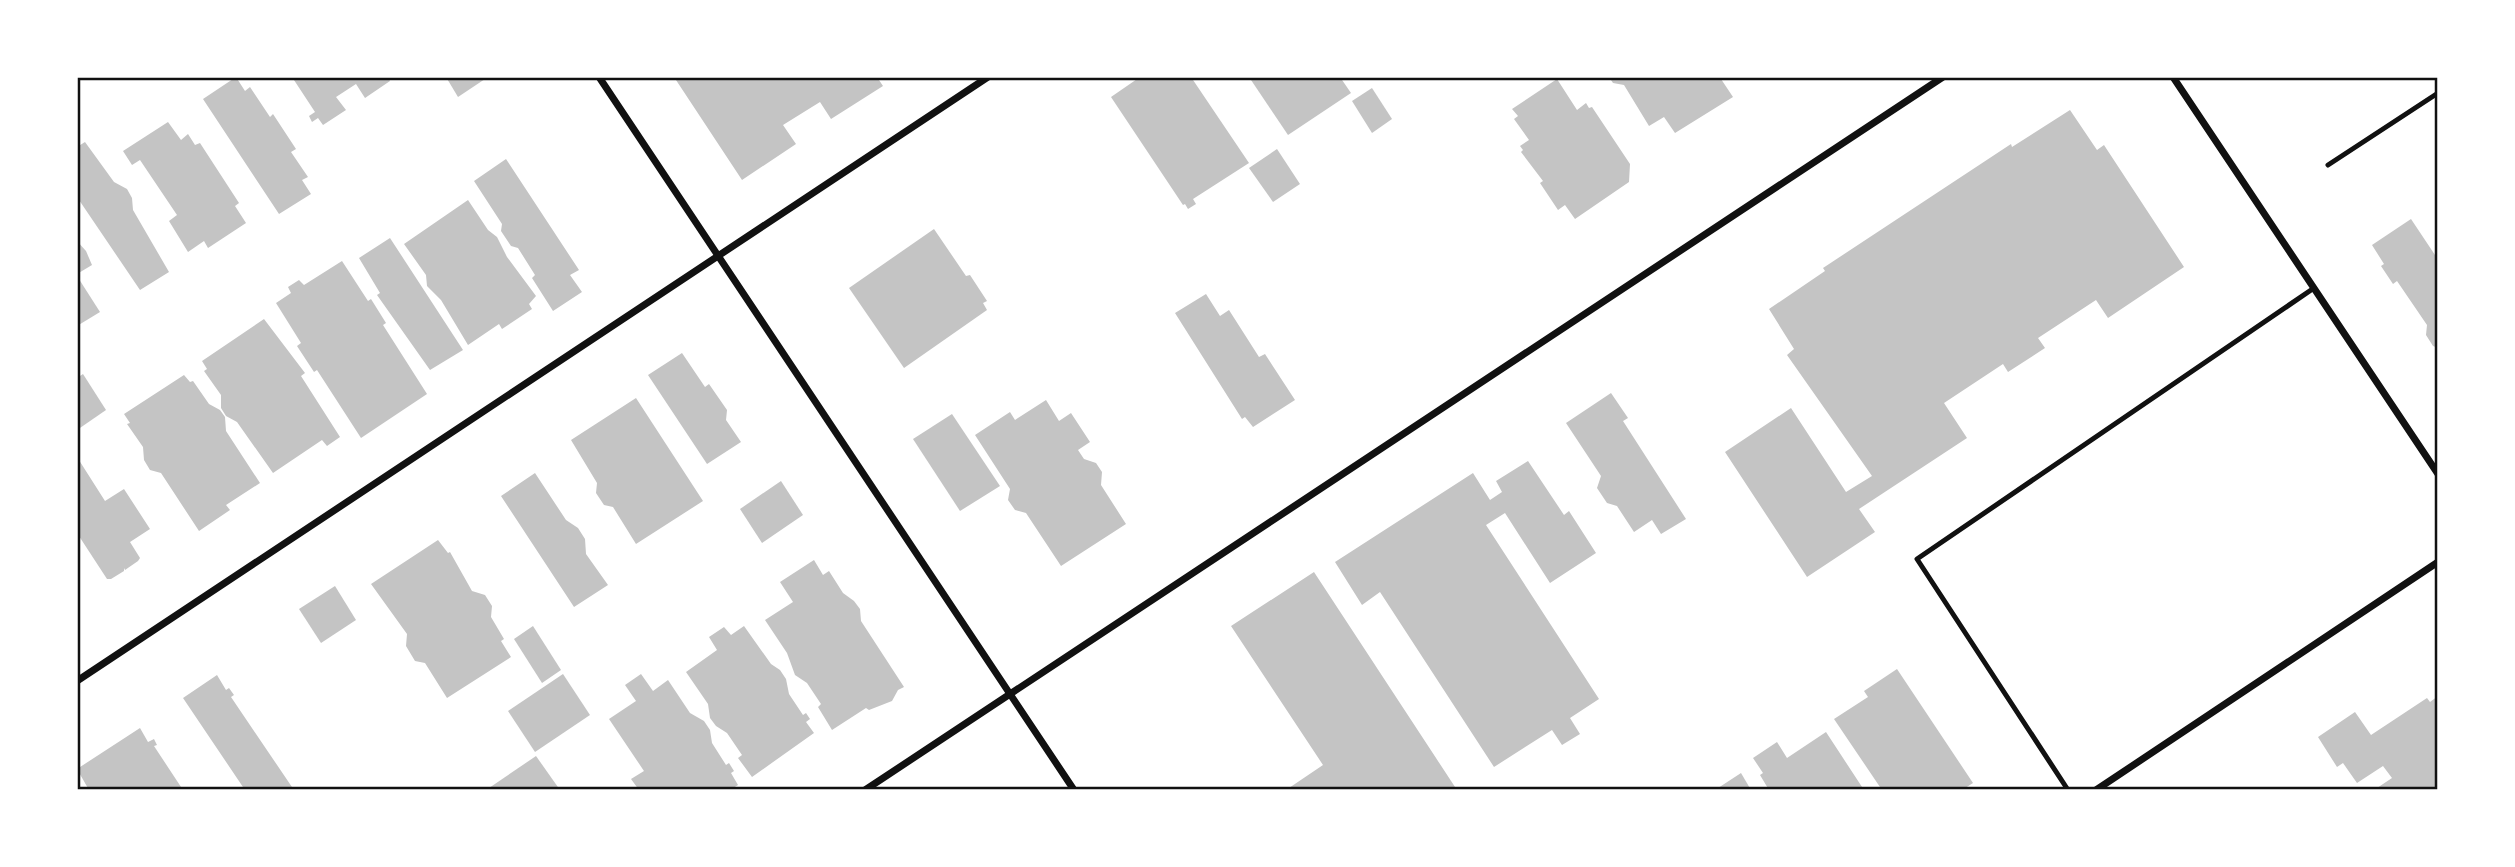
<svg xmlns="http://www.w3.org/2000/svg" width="2515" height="867" font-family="'Zilla Slab',serif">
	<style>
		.building { fill: #c4c4c4 }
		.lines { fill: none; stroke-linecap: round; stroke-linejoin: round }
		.service { stroke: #111; stroke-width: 5 }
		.minor { stroke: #111; stroke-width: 7 }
		.neatline { fill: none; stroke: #111; stroke-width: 2.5 }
	</style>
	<rect width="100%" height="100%" fill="#fff"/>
	<!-- building -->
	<g class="building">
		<polygon points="236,77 245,91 250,87 270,117 273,114 296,149 291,152 308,177 302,180 311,194 279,214 203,99"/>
		<polygon points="292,77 388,77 390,81 365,98 356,84 336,97 346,110 323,125 318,118 312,122 309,116 315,112"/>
		<polygon points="446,77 488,77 458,97"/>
		<polygon points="674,77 877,77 883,86 831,119 820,102 783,125 796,144 742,180"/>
		<polygon points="1140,77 1191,77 1249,163 1193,199 1196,204 1188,209 1185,204 1183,205 1111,97"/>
		<polygon points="1249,77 1340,77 1351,93 1288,135"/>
		<polygon points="1609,77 1723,77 1721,79 1733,97 1675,133 1664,117 1649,126 1624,85 1613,83"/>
		<polygon points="1557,79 1577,110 1586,103 1589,108 1592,107 1630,164 1629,182 1575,219 1565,205 1558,210 1540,183 1543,181 1521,152 1523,150 1520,146 1529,140 1514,119 1518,116 1512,109"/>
		<polygon points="1372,88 1392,119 1372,133 1352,101"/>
		<polygon points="2070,110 2097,150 2104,145 2184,267 2108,318 2096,300 2038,338 2045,348 2008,372 2003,364 1944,403 1967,438 1859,509 1875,532 1807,577 1725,452 1791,408 1846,492 1872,476 1787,355 1794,349 1769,309 1825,271 1823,268 2011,144 2012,147"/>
		<polygon points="168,122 181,140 188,134 195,145 200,143 239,203 235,206 246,223 208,248 204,241 188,252 169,221 177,215 140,160 132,165 123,151"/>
		<polygon points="85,142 114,182 127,189 132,198 133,210 169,272 140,290 77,197 77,147"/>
		<polygon points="1277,149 1300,184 1273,202 1249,168"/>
		<polygon points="506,159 579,270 570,275 582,292 553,311 532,278 535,275 518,248 511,246 501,231 502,224 474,181"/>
		<polygon points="468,200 488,230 497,237 507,257 536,296 529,304 532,309 502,329 499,324 468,345 441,300 427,286 426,275 404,244"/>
		<polygon points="2411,219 2435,255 2438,253 2438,348 2433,346 2426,335 2427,325 2397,281 2393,284 2381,266 2384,264 2372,245"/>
		<polygon points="934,229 966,276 970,275 987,301 983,303 987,310 904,368 849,288"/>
		<polygon points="390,238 463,350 430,370 377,295 380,293 359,258"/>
		<polygon points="77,241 86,251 92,265 77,274"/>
		<polygon points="342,261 368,301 371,299 386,323 383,325 427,394 361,438 317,370 314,372 297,346 301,343 276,303 291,293 288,287 299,280 304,285"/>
		<polygon points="77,276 100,312 77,326"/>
		<polygon points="1206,294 1220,316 1229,310 1259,357 1265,354 1295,400 1253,427 1245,417 1242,419 1175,313"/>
		<polygon points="264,319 305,373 301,376 340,437 327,446 322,440 273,473 237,422 226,416 221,408 221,395 204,371 207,369 202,361"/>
		<polygon points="682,353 705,387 709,384 727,410 726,420 741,442 707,464 648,375"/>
		<polygon points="83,374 106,410 77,430 77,378"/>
		<polygon points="184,375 190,382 193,381 209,404 220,410 225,417 226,431 260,483 226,505 230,510 199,531 161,473 150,470 144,460 143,447 127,424 130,423 124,414"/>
		<polygon points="1611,393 1628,418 1623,421 1686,519 1661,534 1652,520 1634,532 1617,506 1607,503 1597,488 1601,476 1566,423"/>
		<polygon points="636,398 703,501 636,544 613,507 604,505 596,493 597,483 571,440"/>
		<polygon points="1046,400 1059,421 1071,413 1090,442 1078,450 1084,459 1096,463 1102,472 1101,485 1126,524 1061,566 1026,513 1015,510 1008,500 1010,489 975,435 1010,412 1015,420"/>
		<polygon points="952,414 1000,486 960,511 913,439"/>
		<polygon points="77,457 105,501 124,489 150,529 130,542 140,558 138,561 125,570 124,568 124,571 111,579 107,579 77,533"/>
		<polygon points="1528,461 1564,515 1569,511 1596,553 1550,583 1505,513 1486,525 1599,699 1570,718 1580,734 1562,745 1552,730 1494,767 1380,592 1362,605 1335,562 1473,473 1490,500 1502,492 1496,481"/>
		<polygon points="535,473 566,520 578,528 585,539 586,554 608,585 574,607 501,496"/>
		<polygon points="781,481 803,515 762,543 740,509"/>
		<polygon points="438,540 448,553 450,552 472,591 485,595 492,606 491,617 504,639 501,641 511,657 447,698 425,663 415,661 406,646 407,634 371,584"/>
		<polygon points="814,560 823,575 829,571 843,593 854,601 860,609 861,621 904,687 898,690 892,701 869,710 866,708 832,730 818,707 821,704 807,683 795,675 787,653 765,620 793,602 780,582"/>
		<polygon points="1314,572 1457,790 1286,790 1323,765 1231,626"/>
		<polygon points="335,586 356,620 321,643 299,609"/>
		<polygon points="533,626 561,670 542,683 514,639"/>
		<polygon points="744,626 771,664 780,670 786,679 789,694 803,715 806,713 810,719 806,722 814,733 752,777 738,758 742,755 727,733 716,726 710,718 708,704 686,672 717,650 709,637 724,627 731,635"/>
		<polygon points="1897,669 1973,783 1962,790 1882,790 1834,719 1868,697 1864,691"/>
		<polygon points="563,674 590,715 535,752 508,711"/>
		<polygon points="641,674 653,691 668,680 690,713 704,721 710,730 712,743 726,765 729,763 734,771 731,773 738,785 730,790 639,790 631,779 644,771 609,719 636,701 625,685"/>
		<polygon points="217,675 226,690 229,688 234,695 231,697 294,790 245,790 183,698"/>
		<polygon points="2438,696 2438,790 2374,790 2392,778 2383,766 2357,783 2343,763 2337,767 2318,737 2355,712 2371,735 2427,698 2430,702"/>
		<polygon points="140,728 148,742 154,739 157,745 154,746 183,790 89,790 77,769"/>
		<polygon points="1826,732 1864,790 1769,790 1760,775 1763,773 1753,758 1777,742 1787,758"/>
		<polygon points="536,756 560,790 491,790 489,788"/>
		<polygon points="1741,773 1751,790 1715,790"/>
	</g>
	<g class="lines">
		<!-- service -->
		<g class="service">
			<polyline points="2328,165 2438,93"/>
			<polyline points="2068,790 1917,559 2314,288"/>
		</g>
		<!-- minor -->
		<g class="minor">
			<polyline points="599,77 1074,790"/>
			<polyline points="2173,77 2438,474"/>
			<polyline points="77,681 988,77"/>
			<polyline points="865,790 1943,77"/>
			<polyline points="2096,790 2438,562"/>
		</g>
	</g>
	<!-- border -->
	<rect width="2515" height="867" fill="none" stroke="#ffffff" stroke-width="158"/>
	<rect x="79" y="79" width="2357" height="709" class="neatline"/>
</svg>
